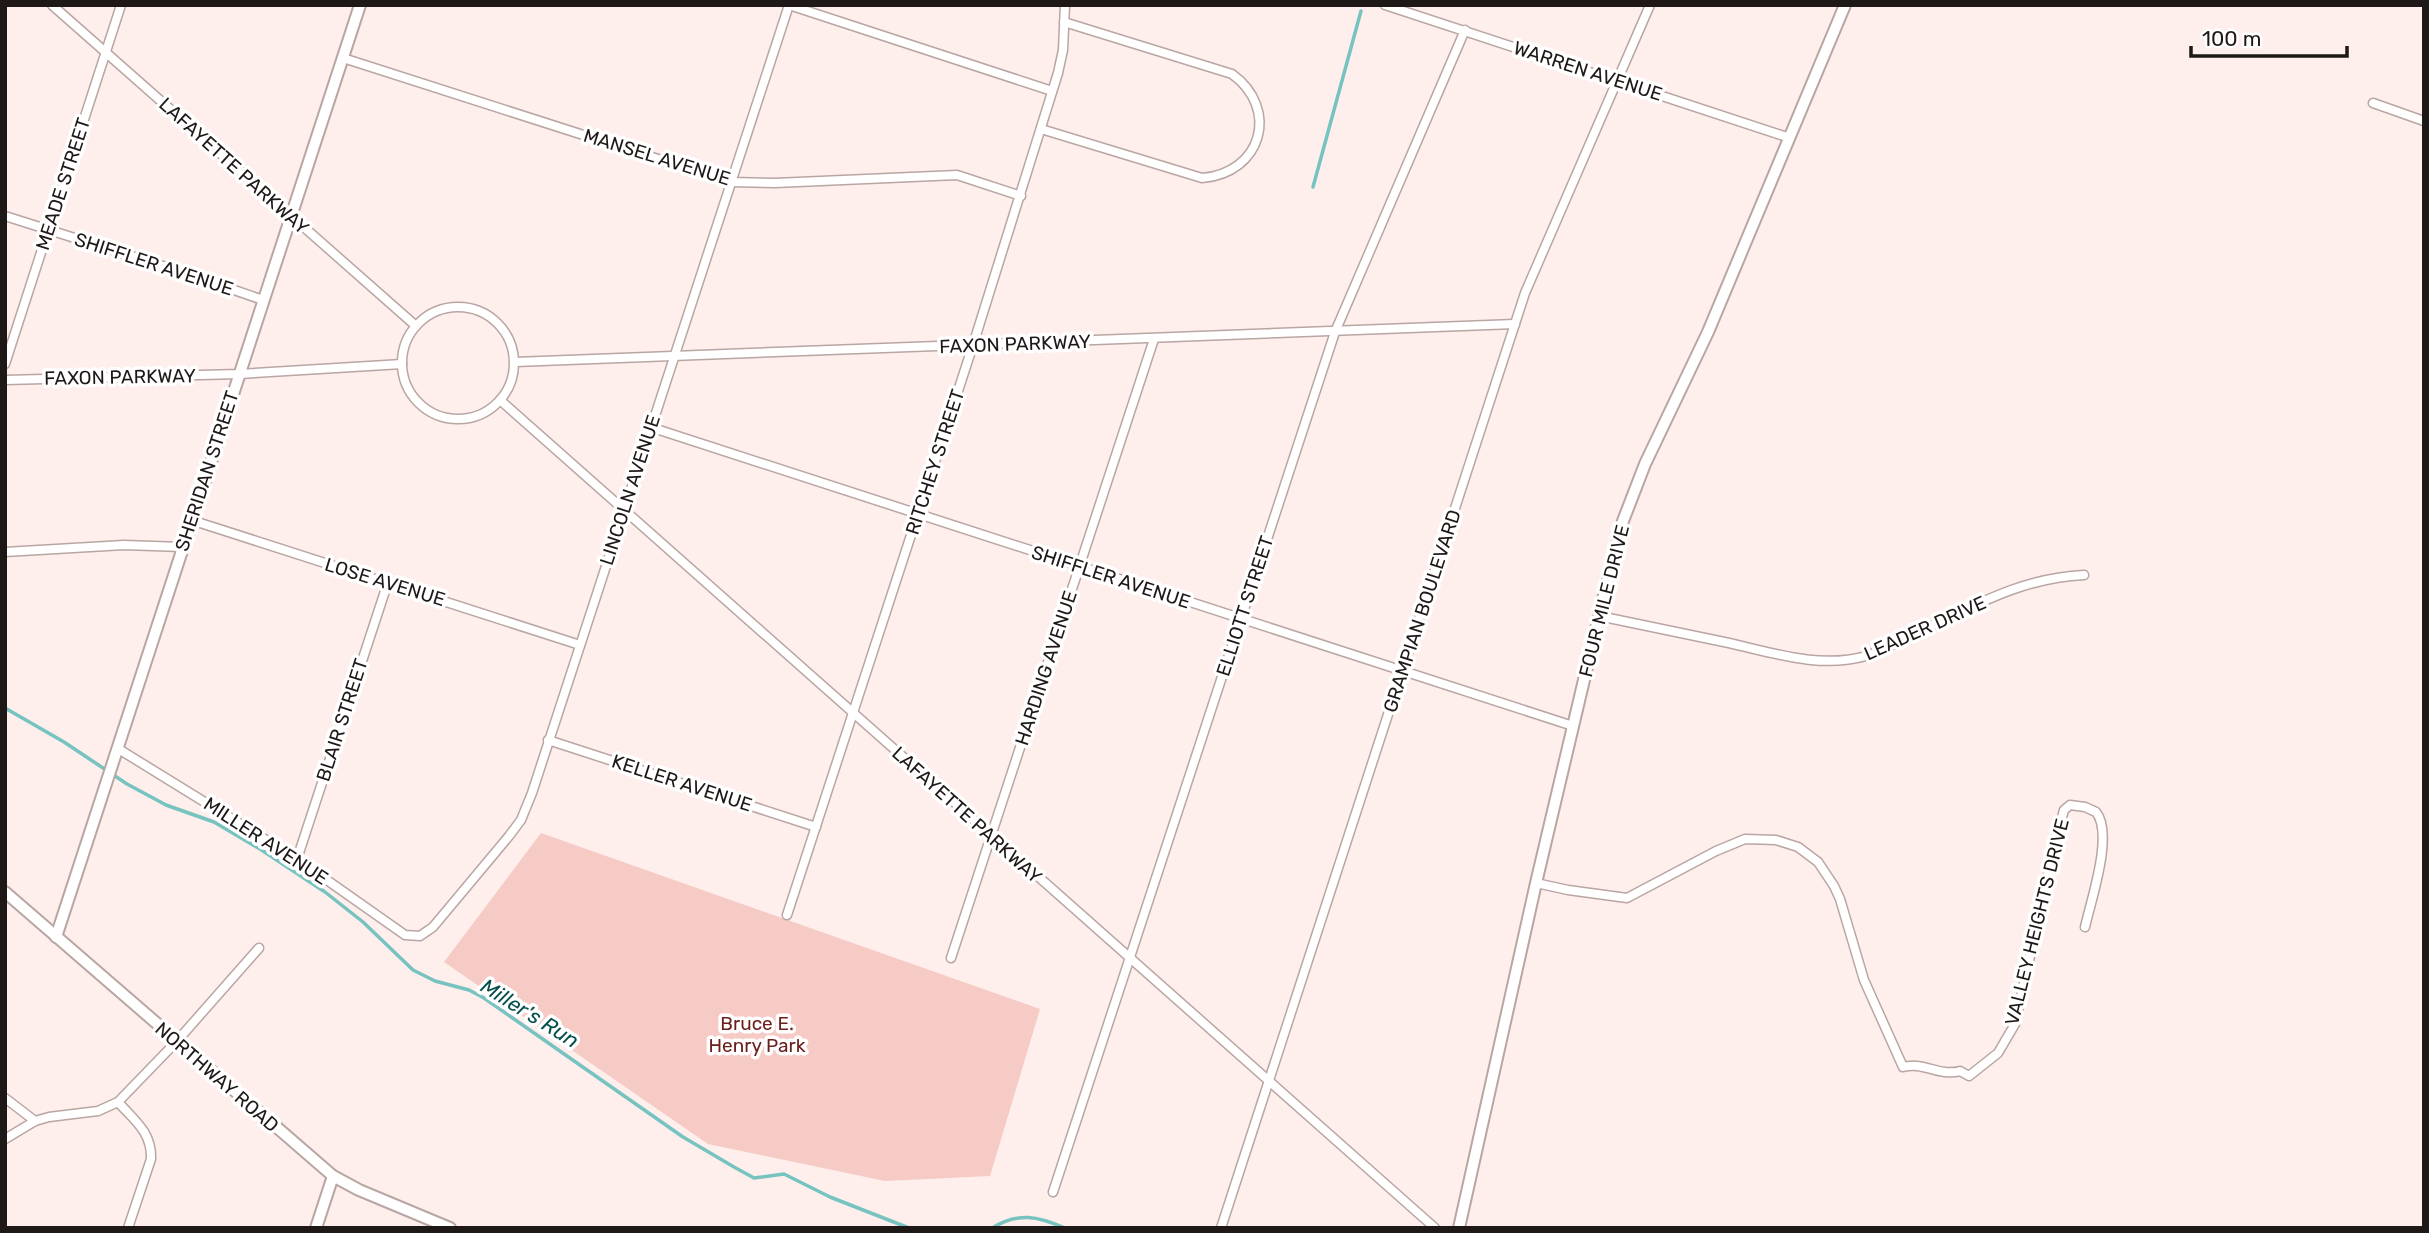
<svg xmlns="http://www.w3.org/2000/svg" width="2429" height="1233" font-family="Rubik,sans-serif">
	<style>
		.green { fill: #f6cac5 }
		.lines { fill: none; stroke-linecap: round; stroke-linejoin: round }
		.stream { stroke: #76c3c0; stroke-width: 3.5 }
		.minor-casing { stroke: #b9a6a3; stroke-width: 11 }
		.tertiary-casing { stroke: #b9a6a3; stroke-width: 14 }
		.minor { stroke: #fff; stroke-width: 8 }
		.tertiary { stroke: #fff; stroke-width: 10 }
		.labels { text-anchor: middle; dominant-baseline: central; stroke-width: 7; stroke-linejoin: round; paint-order: stroke }
		.street-label { font-size: 19px; fill: #1e1817; stroke: #fff }
		.park-label { font-size: 19px; fill: #6b201d; stroke: #fff }
		.water-label { font-size: 21px; font-style: italic; fill: #074f4d; stroke: #fff }
	</style>
	<rect width="100%" height="100%" fill="#feeeec"/>
	<!-- green -->
	<polygon class="green" points="541,833 1040,1009 990,1176 885,1181 708,1144 444,962"/>
	<g class="lines">
		<!-- stream -->
		<g class="stream">
			<polyline points="1313,187 1361,11"/>
			<polyline points="5,708 64,742 127,784 166,805 214,822 260,849 325,892 363,922 413,970 435,981 469,990 484,998 683,1137 734,1167 754,1178 784,1174 830,1197 909,1228"/>
			<path d="M992,1228C1019,1212 1037,1216 1065,1228"/>
		</g>
		<!-- minor casing -->
		<g class="minor-casing">
			<g id="minor">
				<polyline points="52,5 416,326"/>
				<polyline points="789,5 1052,91"/>
				<polyline points="1385,5 1790,138"/>
				<polyline points="343,58 730,182 775,183 957,175 1021,196"/>
				<polyline points="2373,103 2424,121"/>
				<path d="M1041,129L1202,178C1262,173 1280,109 1232,74L1064,22"/>
				<polyline points="5,216 182,272 263,300"/>
				<circle cx="458" cy="363" r="56"/>
				<polyline points="515,362 1515,324"/>
				<polyline points="5,364 121,5"/>
				<polyline points="5,380 239,374 402,364"/>
				<polyline points="500,400 1435,1228"/>
				<polyline points="650,427 1573,726"/>
				<polyline points="191,520 580,645"/>
				<polyline points="5,552 124,545 182,547"/>
				<path d="M1599,616C1642,625 1686,634 1729,643C1774,653 1820,669 1866,656C1883,651 1898,642 1914,634C1971,608 2019,578 2084,575"/>
				<polyline points="548,740 816,827"/>
				<polyline points="117,748 297,859 405,935 420,936 433,927 509,836 521,820 532,793 789,5"/>
				<polyline points="297,859 388,582"/>
				<path d="M1536,883L1568,890L1627,898L1716,851L1745,839L1776,840L1798,847L1818,862L1834,886L1840,899L1864,980L1903,1067C1923,1061 1939,1077 1960,1071L1969,1076L1998,1053L2015,1024L2055,843L2064,810L2070,805L2085,807L2096,812C2114,834 2091,900 2085,927"/>
				<polyline points="787,915 973,345 1058,73 1063,50 1065,5"/>
				<polyline points="951,958 1154,339"/>
				<polyline points="5,1098 35,1121"/>
				<path d="M118,1102C134,1120 152,1132 151,1159L128,1228"/>
				<polyline points="5,1139 35,1121 49,1117 98,1111 118,1102 177,1041 259,948"/>
				<polyline points="1053,1192 1335,332 1465,30"/>
				<polyline points="1221,1228 1525,293 1650,5"/>
			</g>
		</g>
		<!-- tertiary casing -->
		<g class="tertiary-casing">
			<g id="tertiary">
				<polyline points="5,892 333,1176 359,1190 450,1228"/>
				<polyline points="56,937 360,5"/>
				<polyline points="316,1228 333,1176"/>
				<polyline points="1459,1228 1536,883 1605,591 1623,521 1645,464 1708,332 1845,5"/>
			</g>
		</g>
		<!-- minor -->
		<use href="#minor" class="minor"/>
		<!-- tertiary -->
		<use href="#tertiary" class="tertiary"/>
	</g>
	<g class="labels">
		<!-- street labels -->
		<g class="street-label">
			<text transform="translate(1588 71) rotate(18)">WARREN AVENUE</text>
			<text transform="translate(657 157) rotate(17)">MANSEL AVENUE</text>
			<text transform="translate(234 166) rotate(42)">LAFAYETTE PARKWAY</text>
			<text transform="translate(63 184) rotate(-72)">MEADE STREET</text>
			<text transform="translate(154 264) rotate(18)">SHIFFLER AVENUE</text>
			<text transform="translate(1015 344) rotate(-2)">FAXON PARKWAY</text>
			<text transform="translate(120 377) rotate(-1)">FAXON PARKWAY</text>
			<text transform="translate(935 462) rotate(-72)">RITCHEY STREET</text>
			<text transform="translate(207 471) rotate(-72)">SHERIDAN STREET</text>
			<text transform="translate(630 490) rotate(-72)">LINCOLN AVENUE</text>
			<text transform="translate(1111 577) rotate(18)">SHIFFLER AVENUE</text>
			<text transform="translate(385 582) rotate(17)">LOSE AVENUE</text>
			<text transform="translate(1604 601) rotate(-76)">FOUR MILE DRIVE</text>
			<text transform="translate(1245 606) rotate(-72)">ELLIOTT STREET</text>
			<text transform="translate(1422 611) rotate(-72)">GRAMPIAN BOULEVARD</text>
			<text transform="translate(1925 628) rotate(-24)">LEADER DRIVE</text>
			<text transform="translate(1046 668) rotate(-72)">HARDING AVENUE</text>
			<text transform="translate(342 720) rotate(-72)">BLAIR STREET</text>
			<text transform="translate(682 783) rotate(18)">KELLER AVENUE</text>
			<text transform="translate(967 815) rotate(42)">LAFAYETTE PARKWAY</text>
			<text transform="translate(266 841) rotate(33)">MILLER AVENUE</text>
			<text transform="translate(2037 922) rotate(-76)">VALLEY HEIGHTS DRIVE</text>
			<text transform="translate(217 1077) rotate(41)">NORTHWAY ROAD</text>
		</g>
		<!-- park labels -->
		<g class="park-label">
			<text x="757" y="1023">Bruce E.<tspan x="757" dy="22">Henry Park</tspan></text>
		</g>
		<!-- water labels -->
		<g class="water-label">
			<text transform="translate(530 1013) rotate(32)">Miller's Run</text>
		</g>
	</g>
	<!-- border -->
	<rect width="2429" height="1233" fill="none" stroke="#1e1817" stroke-width="14"/>
	<!-- scale -->
	<path d="M2191 46v10h156v-10" fill="none" stroke="#1e1817" stroke-width="3.5"/>
	<text x="2202" y="46" font-size="21" fill="#1e1817" stroke="#ffffff" stroke-width="5" paint-order="stroke">100 m</text>
</svg>
